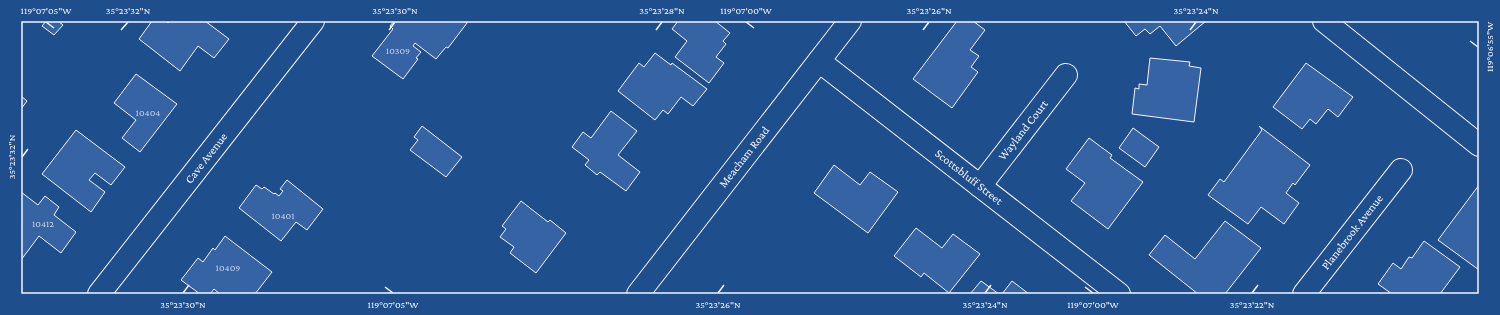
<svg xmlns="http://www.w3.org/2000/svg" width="1500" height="315" font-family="'Crimson Pro',serif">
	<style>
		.building { fill: #3563a3; stroke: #f2f6ff }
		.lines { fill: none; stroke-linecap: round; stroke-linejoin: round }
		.minor-casing { stroke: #f2f6ff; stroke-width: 24 }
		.minor { stroke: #1f4e8c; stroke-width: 22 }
		.ticks { fill: none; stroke: #f2f6ff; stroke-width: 1.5 }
		.labels { text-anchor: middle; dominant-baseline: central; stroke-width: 3; stroke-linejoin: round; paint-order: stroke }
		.number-label { font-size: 10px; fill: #c3d1e8 }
		.street-label { font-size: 12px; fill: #f2f6ff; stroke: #1f4e8c }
		.neatline { fill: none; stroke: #f2f6ff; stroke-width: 1.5 }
		.ticks-label { font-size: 10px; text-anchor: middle; fill: #f2f6ff }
	</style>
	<rect width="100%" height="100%" fill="#1f4e8c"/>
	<!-- building -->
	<g class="building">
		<polygon points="46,21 58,21 63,25 54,35 42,26"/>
		<polygon points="152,21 166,21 168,23 170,21 205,21 229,39 214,58 198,46 180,71 139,39"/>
		<polygon points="394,21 465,21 467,23 448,48 446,47 436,59 415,43 413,46 421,52 416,58 418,59 403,79 372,56 393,29 390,26"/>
		<polygon points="678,21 715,21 730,33 723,41 726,44 716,57 724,63 709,83 675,57 687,41 672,29"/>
		<polygon points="957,21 973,21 985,30 970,50 979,56 971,67 978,72 952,108 913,79"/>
		<polygon points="1124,21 1206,21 1176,46 1160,26 1150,34 1145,29 1136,36"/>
		<polygon points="655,53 671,65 672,63 707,89 693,106 681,97 668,114 663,110 655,120 618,91 639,63 644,67"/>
		<polygon points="1150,58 1190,62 1189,66 1201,68 1194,122 1132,114 1135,88 1139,89 1139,84 1147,85"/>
		<polygon points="1306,63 1353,97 1338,117 1328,109 1316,124 1310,119 1302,129 1273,107"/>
		<polygon points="136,74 177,104 140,152 122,138 136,120 114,103"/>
		<polygon points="21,96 27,101 21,109"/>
		<polygon points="611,111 637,131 618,155 640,172 626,191 600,172 597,175 585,165 589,160 572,147 583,132 591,138"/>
		<polygon points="422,126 462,157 446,177 410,150 418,140 414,137"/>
		<polygon points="1259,126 1310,165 1295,185 1293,183 1286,193 1299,203 1284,224 1261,207 1248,224 1208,195 1220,179 1224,182 1262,130"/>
		<polygon points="1133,128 1159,147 1145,167 1119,148"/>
		<polygon points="76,130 125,167 111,185 95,173 89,180 105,192 91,212 42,174"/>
		<polygon points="1089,138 1112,155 1110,158 1143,182 1108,229 1071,201 1085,183 1066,169"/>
		<polygon points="834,165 860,185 870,172 898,192 868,233 814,193"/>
		<polygon points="287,180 323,209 307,230 296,222 281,241 239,208 256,185 262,189 264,187 274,194 275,193 279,196 283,191 280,189"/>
		<polygon points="1479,185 1479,270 1438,240"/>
		<polygon points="21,192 38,205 45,196 59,207 54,215 76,232 61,253 39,236 21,260"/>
		<polygon points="521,201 548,222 550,220 566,233 536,273 510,253 514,247 500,237 506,229 502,226"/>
		<polygon points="1225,221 1261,248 1225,294 1198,294 1149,255 1165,235 1195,259"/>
		<polygon points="916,228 942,248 953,234 980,254 949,293 924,273 921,277 894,256"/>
		<polygon points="225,236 272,272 255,294 220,294 214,289 210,294 200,294 181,280 198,258 203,262 213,248 215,250"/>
		<polygon points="1424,241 1460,267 1440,294 1392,294 1378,284 1393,263 1401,269 1409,257 1412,258"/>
		<polygon points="981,281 999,294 970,294"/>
		<polygon points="1012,281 1029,294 1002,294"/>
	</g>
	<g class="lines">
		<!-- minor casing -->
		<g class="minor-casing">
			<g id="minor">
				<polyline points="1324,21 1479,145"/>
				<polyline points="819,61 1119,294"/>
				<polyline points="980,186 1066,75"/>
				<polyline points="99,294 313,21"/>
				<polyline points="638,294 850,21"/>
				<polyline points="1304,294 1401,170"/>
			</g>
		</g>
		<!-- minor -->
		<use href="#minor" class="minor"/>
	</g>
	<!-- ticks -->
	<path class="ticks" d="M46,22L54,28M746,22L754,28M121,30L128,22M389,30L395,22M656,30L662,22M923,30L929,22M1190,30L1196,22M1470,41L1478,47M22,157L28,149M385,287L393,293M1085,287L1093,293M183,293L189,285M718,293L724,285M985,293L991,285M1252,293L1258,285"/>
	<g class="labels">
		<!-- number labels -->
		<g class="number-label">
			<text x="398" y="50">10309</text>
			<text x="148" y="112">10404</text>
			<text x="283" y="215">10401</text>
			<text x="43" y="223">10412</text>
			<text x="228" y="267">10409</text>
		</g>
		<!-- street labels -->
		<g class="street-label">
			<text transform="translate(1023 130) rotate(-52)">Wayland Court</text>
			<text transform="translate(744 157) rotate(-52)">Meacham Road</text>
			<text transform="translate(206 158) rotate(-52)">Cave Avenue</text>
			<text transform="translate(969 177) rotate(38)">Scottsbluff Street</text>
			<text transform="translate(1352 232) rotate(-52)">Planebrook Avenue</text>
		</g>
	</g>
	<!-- border -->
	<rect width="1500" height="315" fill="none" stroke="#1f4e8c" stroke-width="44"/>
	<rect x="22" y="22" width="1456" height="271" class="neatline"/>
	<g class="ticks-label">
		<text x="46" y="14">119°07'05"W</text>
		<text x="128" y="14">35°23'32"N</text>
		<text x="395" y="14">35°23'30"N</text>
		<text x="662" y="14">35°23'28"N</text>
		<text x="746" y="14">119°07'00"W</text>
		<text x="929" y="14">35°23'26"N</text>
		<text x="1196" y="14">35°23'24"N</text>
		<text transform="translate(1489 47) rotate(-90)" y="4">119°06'55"W</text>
		<text transform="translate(11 157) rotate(-90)" y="4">35°23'32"N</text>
		<text x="183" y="308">35°23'30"N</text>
		<text x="393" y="308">119°07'05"W</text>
		<text x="718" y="308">35°23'26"N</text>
		<text x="985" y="308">35°23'24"N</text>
		<text x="1093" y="308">119°07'00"W</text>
		<text x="1252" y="308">35°23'22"N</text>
	</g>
</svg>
